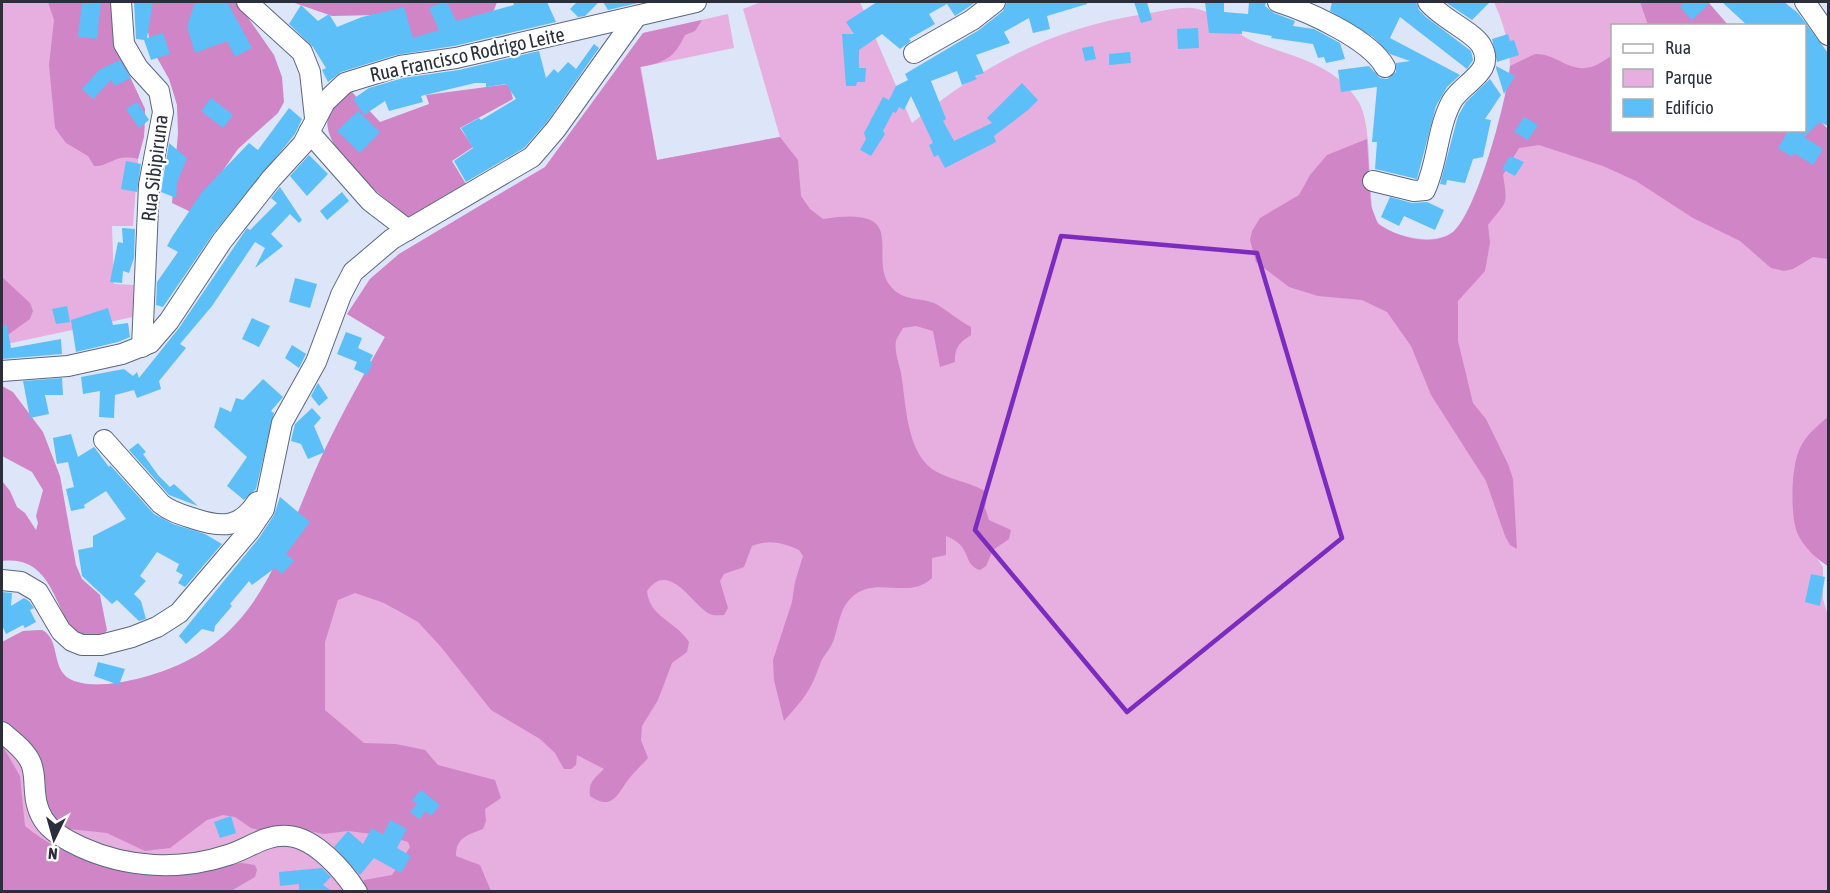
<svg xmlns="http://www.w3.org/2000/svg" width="1830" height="893" font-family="'Asap Condensed',sans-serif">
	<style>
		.green { fill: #e7afdf }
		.forest { fill: #d085c6 }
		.building { fill: #5cbff8 }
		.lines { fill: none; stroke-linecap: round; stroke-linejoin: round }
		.minor-casing { stroke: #5a6682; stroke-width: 22 }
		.minor { stroke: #fff; stroke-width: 20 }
		.marked { fill: none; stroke: #7b2cbf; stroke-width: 4.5; stroke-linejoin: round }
		.labels { text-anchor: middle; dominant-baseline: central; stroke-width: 4.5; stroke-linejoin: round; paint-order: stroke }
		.street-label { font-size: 20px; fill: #2a2f3b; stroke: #fff }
	</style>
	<rect width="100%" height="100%" fill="#dde5f9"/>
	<!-- green -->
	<g class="green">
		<polygon points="2,2 115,2 116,47 145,109 145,129 138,159 133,226 112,226 114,284 134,285 133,317 2,345"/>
		<path d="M761,2H860L912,123C985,64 1050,29 1144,14C1161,12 1181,5 1198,9C1220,15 1236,35 1257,43C1294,57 1335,64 1358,101C1373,123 1367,188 1374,217C1382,230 1395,234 1409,237C1423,240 1440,241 1453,232C1475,214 1509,98 1510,68C1510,45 1503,22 1494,2H1708L1728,25L1612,26V130L1828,129V493L1793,481L1796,528L1823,567V599L1828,616V891H2V642L23,631L42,630C62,640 49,672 74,681C94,688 121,683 141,678C251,649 273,572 312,478C333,429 359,383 385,337L347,314L370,279L399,254L545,167L643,33L728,14L734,48L641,67L657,160L780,137L743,9Z"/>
	</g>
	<!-- forest -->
	<g class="forest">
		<path d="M48,2H115L116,47L145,109L144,137L138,159C114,153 110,167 94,166L88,156L66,143L55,128L49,65L54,20Z"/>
		<polygon points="142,2 237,2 274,55 282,77 284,102 278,113 238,149 193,213 172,203 178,133 177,105 169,79 151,47"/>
		<polygon points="292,2 497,2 489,23 386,46 377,15 332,16"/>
		<polygon points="1640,2 1708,2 1728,25 1648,25"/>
		<path d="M702,20L695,31L685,35C674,58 666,62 640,67L657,160L780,137L798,160L801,196L810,209L823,219C917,204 863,260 893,289C906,302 922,297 936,304C948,311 958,320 971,327V335C960,342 954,348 955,362L940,367L933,331L916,326L903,328C901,332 897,337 896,341C894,350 899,364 901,373C906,402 906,450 932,469C948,480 978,484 987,493L985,508L989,520L1011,530L1009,539L993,550L986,566L980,570C962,565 973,546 946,536V555L932,558V578C909,601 875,574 851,598C838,611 839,629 832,644C829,651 822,657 820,664C810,693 803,699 784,721L774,680L773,660L792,602L795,582L803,556L799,550C783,543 769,539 752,546L744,567L724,574L720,581L728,608L724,615C719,615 714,616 710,614C693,607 670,559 647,591C649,617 677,622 689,642L687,652L672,663L658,700L642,726L641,740L648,758C642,765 634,772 628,780C617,795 612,811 590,796C588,782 595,778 604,769L577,755L576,765L571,769H564L555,753L540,739L491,710L441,647L418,622L384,603L355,593L338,600L325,642V710L364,743L396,744L425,750L438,765L495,780L501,798L485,809L486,821L483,829C467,835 456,838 456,856L480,865L491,891H364L362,885L364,880L392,875L410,847L408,842L389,836L348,831L324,834L289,827L259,830L251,828L235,817L223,815L207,820L170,848L145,851L107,833L69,829L50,821L31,747L22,736L2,723V642L23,631L42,630C62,640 49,672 74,681C93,688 121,683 141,678C251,649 273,572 312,478C333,429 359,383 385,337L347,314L370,279L399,254L545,167L643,33Z"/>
		<path d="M1535,54C1556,53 1569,73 1591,67C1599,65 1605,59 1612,56V130H1804L1805,106L1828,129V259L1813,257L1793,269L1784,271L1771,268L1740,241L1693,218L1636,181L1603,166L1539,145L1519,148L1503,175C1508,207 1507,200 1488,225L1490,243L1485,271L1458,301V341L1473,403L1486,419L1508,464L1513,479L1517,549L1510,545L1505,536L1486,481L1431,395L1411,346L1387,312L1362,300L1318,296L1289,287L1256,262L1250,240L1252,231L1260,218L1299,195L1310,175L1327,155L1367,139L1371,206L1378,224C1398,237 1432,248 1453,232C1477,213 1507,99 1510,66Z"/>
		<path d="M509,84L513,99L460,128L473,147L452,161L469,189L412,220C388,200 305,142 333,106C337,100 345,95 351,91L380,122L429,104L426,95Z"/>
		<polygon points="2,277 30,303 33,311 30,319 2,339"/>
		<path d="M2,386L13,392L43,432L60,476L76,565L82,579L100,595L107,630L102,638L75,634C54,606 51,555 2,561V481L10,491L17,507L25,513L36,530L38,523L36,516L43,490L32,472L2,456Z"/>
		<path d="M1828,417V566C1817,560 1802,545 1797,532C1790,513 1791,466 1800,448C1806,435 1818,425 1828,417Z"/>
		<path d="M2,745L20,776L25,826C90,880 164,869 242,863L255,865L257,870L255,877L231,891H2Z"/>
	</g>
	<!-- building -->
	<g class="building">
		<polygon points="82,2 101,2 97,39 78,37"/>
		<polygon points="134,2 153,2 147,38 163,33 170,54 151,60 144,40 136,39"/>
		<polygon points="195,2 227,2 252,48 235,57 227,41 195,53 187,27"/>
		<polygon points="443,2 447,2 456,21 514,5 513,2 547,2 556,22 454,46 396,55 341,72 328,82 322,70 326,68 313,47 289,24 301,5 318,21 329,14 337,27 362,17 404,7 413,38 439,30 429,8"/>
		<polygon points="577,2 599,2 585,16 578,17 570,9"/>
		<polygon points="603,2 642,2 608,10"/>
		<polygon points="877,2 976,2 955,16 947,4 929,14 935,24 909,39 911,41 900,49 882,34 859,50 859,68 866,68 865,82 857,82 856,86 846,86 842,34 854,34 846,22"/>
		<polygon points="1007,2 1087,2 1087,4 1047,16 1050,29 1033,33 1029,18 1004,32 1010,43 976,55 984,73 975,76 977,79 962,85 957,71 931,81 946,119 943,121 954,141 992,123 987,118 1022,83 1038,100 1028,110 994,136 996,142 945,168 938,155 934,157 929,145 933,143 911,96 904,110 899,107 896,113 893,112 883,131 885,134 871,156 860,150 866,139 864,133 883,97 889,100 896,86 908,80 905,74 979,30 1003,11"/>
		<polygon points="1134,2 1147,2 1152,20 1141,23"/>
		<polygon points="1205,2 1224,2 1224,12 1248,14 1249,2 1266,2 1265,6 1274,13 1295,21 1293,26 1314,29 1340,43 1345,59 1326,63 1324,57 1318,58 1313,44 1271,38 1272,36 1242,31 1242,34 1209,33"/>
		<polygon points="1332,2 1416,2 1419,10 1426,17 1471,51 1473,60 1467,69 1400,17 1390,38 1460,75 1447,87 1436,106 1417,179 1375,169 1377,142 1372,142 1377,87 1341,92 1338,70 1369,66 1380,78 1387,79 1396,72 1396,63 1410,61 1390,54 1373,37 1330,11"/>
		<polygon points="1445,2 1490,2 1472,20"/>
		<polygon points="1685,2 1711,2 1692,20 1680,7"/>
		<polygon points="1722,2 1784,2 1798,13 1828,53 1828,126 1820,122 1804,137 1823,149 1813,165 1794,153 1792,157 1778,148 1789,130 1804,130 1804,26 1748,26"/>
		<polygon points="1198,28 1199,48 1178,49 1177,29"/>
		<polygon points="1508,34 1510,41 1514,40 1519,55 1497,62 1492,39"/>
		<polygon points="594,44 599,48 547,122 524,148 466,182 454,161 473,148 461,128 479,118 481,120 516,99 506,84 486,87 486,83 475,83 421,96 423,102 389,111 385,101 364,115 353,99 369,88 403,78 459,70 539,51 546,78 554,69 558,73 568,62 576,69"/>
		<polygon points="1093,46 1096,59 1085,61 1082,48"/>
		<polygon points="1130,52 1131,63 1109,65 1109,54"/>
		<polygon points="120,60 131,78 115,86 111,80 93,99 82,89 99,70"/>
		<polygon points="1496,66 1515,76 1504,94 1496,68"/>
		<polygon points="1490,79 1501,95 1485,119 1491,120 1483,157 1473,159 1465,183 1447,180 1446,185 1440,184 1458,116 1466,102"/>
		<polygon points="211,98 233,115 223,128 201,111"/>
		<polygon points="137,102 149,120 139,128 126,109"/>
		<polygon points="289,108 302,119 295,134 213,234 163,307 156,305 157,282 178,252 167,246 172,237 202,192 249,143 258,150"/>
		<polygon points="358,111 380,132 360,153 337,131"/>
		<polygon points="1524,117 1538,125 1528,140 1514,132"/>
		<polygon points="169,143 187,158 177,183 176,198 161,192"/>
		<polygon points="309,155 328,174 307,196 290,176"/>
		<polygon points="1510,156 1524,162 1515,176 1502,169"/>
		<polygon points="126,161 141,164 137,192 121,189"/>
		<polygon points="280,187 302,220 299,223 290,214 271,234 283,246 255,268 265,248 255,242 212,306 180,344 186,348 159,381 161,389 137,398 134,390 115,395 114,418 99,417 100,391 83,394 81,377 124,369 133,376 137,372 139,378 179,328 247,228 250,230 277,203 271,198"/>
		<polygon points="342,192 349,201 327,220 320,211"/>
		<polygon points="1390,197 1412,203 1427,202 1444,210 1435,230 1404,216 1399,226 1381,217"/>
		<polygon points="122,228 135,229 134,258 129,273 123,271 122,283 110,282 118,242 123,243"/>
		<polygon points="295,278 317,284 310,308 289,302"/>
		<polygon points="67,306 70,322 56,324 52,309"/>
		<polygon points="108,308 113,325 128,323 130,337 118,342 76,352 71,320"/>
		<polygon points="252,318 270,326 259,347 242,339"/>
		<polygon points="7,325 11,348 61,339 62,354 2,359 2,326"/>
		<polygon points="346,332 362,338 358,348 373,355 370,361 373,363 367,375 354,369 357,362 337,354"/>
		<polygon points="292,345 306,354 299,368 285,358"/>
		<polygon points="62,378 63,395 45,395 49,414 30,418 23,381"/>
		<polygon points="263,379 283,397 271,411 274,413 256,489 244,500 227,486 247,457 214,427 220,407 231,412 236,398 243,400"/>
		<polygon points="318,383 328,398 319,406 311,396"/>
		<polygon points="312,408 321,418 314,426 325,452 308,459 301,444 291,441 295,424"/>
		<polygon points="71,434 78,457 94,447 109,467 110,465 154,514 173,524 205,534 222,544 185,587 178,583 183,575 176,571 179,564 157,552 140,576 146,581 134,594 141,601 146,619 139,621 117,600 112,604 82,576 78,550 93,547 93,536 126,519 106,491 84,505 85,508 71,511 66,489 74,487 68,462 57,464 53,438"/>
		<polygon points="138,443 146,452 143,454 158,475 170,487 174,484 198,506 169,495 129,450"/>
		<polygon points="280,497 310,522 286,554 294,561 282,574 275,568 252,585 249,581 230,604 232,606 215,626 214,632 202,629 186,644 179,636 259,538 274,515"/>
		<polygon points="1811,574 1825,577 1820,606 1805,602"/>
		<polygon points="2,592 12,593 11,606 24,598 29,601 34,608 30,610 36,622 25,628 23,625 6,634 2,625"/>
		<polygon points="98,662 125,669 119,685 94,676"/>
		<polygon points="421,790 440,805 431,816 426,811 419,819 410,812 417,804 412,800"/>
		<polygon points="231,816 236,833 220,838 214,822"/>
		<polygon points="390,820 407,829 397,848 411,856 401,873 374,858 360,875 334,847 348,831 363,844 372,828 383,835"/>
		<polygon points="322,868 331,877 323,885 332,891 299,891 299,884 280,886 279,872"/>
	</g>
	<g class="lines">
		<!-- minor casing -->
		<g class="minor-casing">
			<g id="minor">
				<polyline points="121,2 124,44 138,68 159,91 163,112 149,185 142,347"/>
				<polyline points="247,2 302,52 310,72 315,118"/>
				<path d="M1278,2C1307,11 1370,39 1385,67"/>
				<polyline points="1805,2 1828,35"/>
				<polyline points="914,53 972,20 995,2"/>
				<polyline points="309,132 370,201 408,230"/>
				<path d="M1373,181L1414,191L1425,190C1438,162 1437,128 1452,101C1463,82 1497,72 1481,45C1472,31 1442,19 1428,2"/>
				<polyline points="2,371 68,366 122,354 150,343 169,321 222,241 271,179 303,144 325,102 345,83 400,66 456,58 696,2"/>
				<path d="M104,440L161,504C171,512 183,515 195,519C223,528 240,528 257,502"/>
				<polyline points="2,580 21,582 38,592 61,631 72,641 82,645 101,645 132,637 157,627 179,613 249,531 264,509 282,423 316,362 341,295 353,272 392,239 532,157 556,129 636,17"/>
				<path d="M2,732C11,740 24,749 30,761C35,770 34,782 35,792C37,823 55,835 81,847C127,868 180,871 228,855C248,849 265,834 288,836C315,838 343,870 357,892"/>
			</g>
		</g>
		<!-- minor -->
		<use href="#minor" class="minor"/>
	</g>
	<!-- marked area -->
	<path class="marked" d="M1061,236L1257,253L1342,538L1127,712L975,530Z"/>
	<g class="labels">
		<!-- street labels -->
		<g class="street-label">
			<text transform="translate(467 54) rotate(-12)">Rua Francisco Rodrigo Leite</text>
			<text transform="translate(154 168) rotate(-83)">Rua Sibipiruna</text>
		</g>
	</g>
	<!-- border -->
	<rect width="1830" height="893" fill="none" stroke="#2a2f3b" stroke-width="6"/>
	<!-- legend -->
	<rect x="1611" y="24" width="195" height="108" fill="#ffffff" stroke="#aaacb1" stroke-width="1.5"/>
	<rect x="1623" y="44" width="30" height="9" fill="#ffffff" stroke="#aaacb1" stroke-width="1.5"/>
	<text x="1665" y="54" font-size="18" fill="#2a2f3b">Rua</text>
	<rect x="1623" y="69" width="30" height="18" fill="#e7afdf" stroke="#aaacb1" stroke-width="1.5"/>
	<text x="1665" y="84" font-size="18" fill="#2a2f3b">Parque</text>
	<rect x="1623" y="99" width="30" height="18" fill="#5cbff8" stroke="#aaacb1" stroke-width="1.5"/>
	<text x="1665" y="114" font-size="18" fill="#2a2f3b">Edifício</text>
	<!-- north arrow -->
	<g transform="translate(54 839) rotate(185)" stroke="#ffffff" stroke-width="4.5" paint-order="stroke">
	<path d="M0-4.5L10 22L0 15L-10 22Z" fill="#2a2f3b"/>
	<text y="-9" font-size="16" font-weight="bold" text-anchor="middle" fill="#2a2f3b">N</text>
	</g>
</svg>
